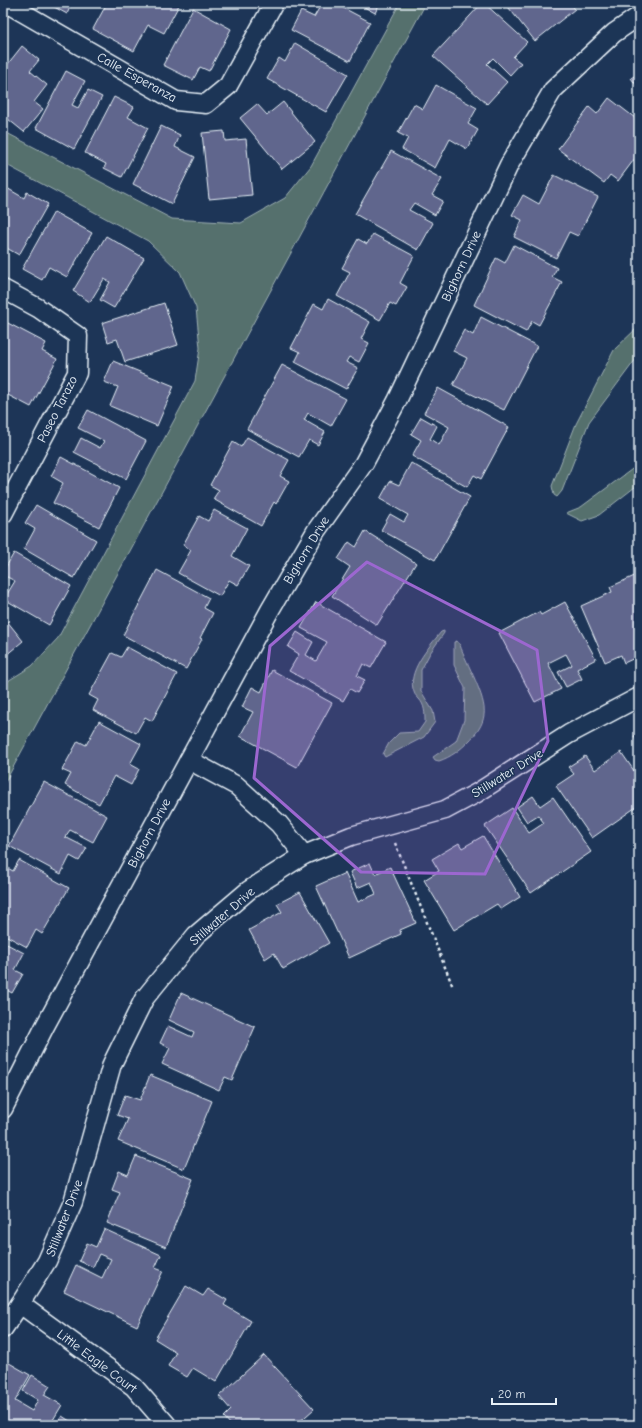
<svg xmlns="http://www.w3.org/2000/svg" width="642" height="1428" font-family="'Comic Neue',sans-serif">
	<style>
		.green { fill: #55706d; stroke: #9eb0b2 }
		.building { fill: #61668d; stroke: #e8f1f8 }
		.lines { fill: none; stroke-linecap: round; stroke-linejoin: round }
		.street-casing { stroke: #e8f1f8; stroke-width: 21 }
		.path { stroke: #e8f1f8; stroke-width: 2.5; stroke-dasharray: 3 3; stroke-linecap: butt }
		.street { stroke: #1d3557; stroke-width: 18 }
		.marked { fill: #9c67d0; fill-opacity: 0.2; stroke: #9c67d0; stroke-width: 3; stroke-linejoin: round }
		.labels { text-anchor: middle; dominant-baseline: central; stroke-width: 3; stroke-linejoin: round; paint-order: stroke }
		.street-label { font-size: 13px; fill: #e8f1f8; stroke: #1d3557 }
	</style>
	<rect width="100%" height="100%" fill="#1d3557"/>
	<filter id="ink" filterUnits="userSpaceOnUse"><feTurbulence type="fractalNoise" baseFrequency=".025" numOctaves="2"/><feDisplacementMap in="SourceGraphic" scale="8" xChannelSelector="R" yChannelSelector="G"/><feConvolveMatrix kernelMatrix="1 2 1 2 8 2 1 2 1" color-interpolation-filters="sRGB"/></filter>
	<g filter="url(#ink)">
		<!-- green -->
		<g class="green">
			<polygon points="400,3 426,3 3,786 3,684 32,666 58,638 195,381 200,348 196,308 180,272 148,241 3,163 3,131 172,219 241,223 285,198 311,166"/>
			<polygon points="639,326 639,355 589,422 562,491 557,497 554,495 552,486 576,424 614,350"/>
			<polygon points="639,464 639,487 635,487 599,515 582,521 566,513 581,507"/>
			<path d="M444,631V633L430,653L421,670V691L433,711L435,722L424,737L385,757L383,754L389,743L399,733L418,732L425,722C425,714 425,705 419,699C417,696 415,696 414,692C406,672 429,647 441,632Z"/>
			<path d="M457,641L460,645C466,663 487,698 484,715C483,725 476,734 469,741C460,750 451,757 439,761L435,760L433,757L456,741L464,720L465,688L454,665V642Z"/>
		</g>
		<!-- building -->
		<g class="building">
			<polygon points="47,3 72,3 67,14"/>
			<polygon points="103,3 176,3 179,5 164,33 148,25 134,51 93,29 106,5"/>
			<polygon points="322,3 334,3 370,22 350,61 291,30 301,11 314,17"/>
			<polygon points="357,3 380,3 375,13"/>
			<polygon points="482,3 484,3 527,42 513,57 521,63 510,75 493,58 487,64 507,82 487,104 433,56"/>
			<polygon points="505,3 570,3 575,9 535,41"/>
			<polygon points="193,8 231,29 209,71 200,67 193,80 163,65"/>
			<polygon points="295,43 348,74 326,112 267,79 279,58 285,62"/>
			<polygon points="22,46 39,60 30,71 47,85 34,102 43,109 24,132 3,115 3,70"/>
			<polygon points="66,71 85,81 72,105 78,108 88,90 102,97 74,149 36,128"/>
			<polygon points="639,73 639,89 631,78"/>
			<polygon points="436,85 477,108 468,124 478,130 467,149 450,139 435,168 402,149 408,138 398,133 414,104 423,109"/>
			<polygon points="114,97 134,107 128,117 148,128 122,177 104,168 106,164 85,153"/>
			<polygon points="609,98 639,121 639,153 618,181 610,175 604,183 558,149 589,107 597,114"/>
			<polygon points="283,102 315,142 282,169 240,118 257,104 267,115"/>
			<polygon points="161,126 180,135 175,147 195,157 172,204 133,184"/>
			<polygon points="224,131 225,141 246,139 252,195 209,199 202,133"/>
			<polygon points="391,151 442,179 432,195 443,201 435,215 414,203 409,210 433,223 418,250 355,214"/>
			<polygon points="554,175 598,197 578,236 569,232 556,258 514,237 522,220 512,215 523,195 539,204"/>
			<polygon points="5,187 24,198 27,192 48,204 19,255 3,246 3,190"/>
			<polygon points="54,212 92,233 67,277 49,267 42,280 22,269"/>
			<polygon points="373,234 414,256 400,283 407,287 396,306 390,303 380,320 337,296 350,272 342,268 358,239 367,244"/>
			<polygon points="106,236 144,258 114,308 100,300 110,282 104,279 90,302 73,291"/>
			<polygon points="514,245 557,268 552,277 562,282 539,325 532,321 526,332 474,305 496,258 505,263"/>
			<polygon points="328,299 370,322 361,339 369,343 359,362 349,357 346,362 358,368 346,389 295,362 300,352 291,348 314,304 323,309"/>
			<polygon points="164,303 178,345 125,362 117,339 108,342 102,323"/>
			<polygon points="481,317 537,346 504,410 453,385 467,358 453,351 464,330 473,335"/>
			<polygon points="4,321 46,343 42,351 57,359 31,407 6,394 3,399 3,323"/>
			<polygon points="113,361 174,386 157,426 110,406 118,387 104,382"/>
			<polygon points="282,365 346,399 331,426 308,413 304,420 325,432 318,445 309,440 299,457 247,429"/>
			<polygon points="438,388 509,427 481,479 474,475 467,487 412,456 421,440 411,434 421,417 437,426 430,439 439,445 449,427 424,413"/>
			<polygon points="88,410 146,441 126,479 74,452 81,438 100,448 104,441 78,428"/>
			<polygon points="247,437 289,460 280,476 289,481 276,504 274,502 261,526 213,499 219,490 210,485 233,442 241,447"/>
			<polygon points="61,457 119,488 99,527 53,503 63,483 51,476"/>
			<polygon points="411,463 470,497 435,560 381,530 390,514 404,522 408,515 380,499 390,481 399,485"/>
			<polygon points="36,505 96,540 74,578 24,549 35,529 25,523"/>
			<polygon points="214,510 247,528 232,556 249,566 238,585 229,580 220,596 178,573 191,550 183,545 199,516 208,521"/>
			<polygon points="365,531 416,563 377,625 332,596 350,567 338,559 349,542 356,547"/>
			<polygon points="14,553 71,586 49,625 4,599 15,581 3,575 3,572"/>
			<polygon points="157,570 209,598 204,608 213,613 200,638 202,639 186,669 123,635"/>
			<polygon points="639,574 639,656 624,663 621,655 605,662 581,606 612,592 610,587"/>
			<polygon points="316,602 386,642 371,668 363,664 357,676 365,680 357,693 350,689 343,701 289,671 299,654 288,647 297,632 313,642 306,655 316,661 327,642 301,628"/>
			<polygon points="565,602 596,659 577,669 582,679 566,687 558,672 572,665 566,654 548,663 561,689 535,702 499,633 539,612 541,615"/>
			<polygon points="3,616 23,641 5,656 8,659 3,663"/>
			<polygon points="127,647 177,674 152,721 145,717 136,733 93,710 98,700 89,695 112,653 121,657"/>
			<polygon points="272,670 332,703 297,767 240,736 253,712 242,707 252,687 261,692"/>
			<polygon points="99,721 141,744 130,764 139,769 131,785 114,776 99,804 65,785 71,774 62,770 78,741 86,745"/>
			<polygon points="639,734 639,747 634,736"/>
			<polygon points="621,752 639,778 639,805 592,838 556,786 574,774 568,767 585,756 595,770"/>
			<polygon points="44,782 107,816 93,842 70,830 65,837 87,848 79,861 70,856 61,874 9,846"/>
			<polygon points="533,796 540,806 553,797 591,852 531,893 485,826 512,808 529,833 544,823 538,815 527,822 517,807"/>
			<polygon points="483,836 520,897 501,909 497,904 454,930 424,880 439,871 432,859 459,843 462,848"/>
			<polygon points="19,860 69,888 42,934 36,930 27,947 3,934 3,867 4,866 13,871"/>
			<polygon points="370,863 375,874 390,867 416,923 400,930 401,934 349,958 316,886 345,873 358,902 376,894 371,882 357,888 350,872"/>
			<polygon points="300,892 329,943 283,969 274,953 265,959 249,930 282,912 277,904"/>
			<polygon points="3,942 24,953 15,970 23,974 12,993 3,988"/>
			<polygon points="181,993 255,1027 232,1080 225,1077 219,1090 162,1064 170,1048 160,1043 168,1026 192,1037 194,1032 169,1020"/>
			<polygon points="150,1075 212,1101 184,1169 118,1141 128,1119 117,1115 125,1095 140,1100"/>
			<polygon points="136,1156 193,1179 166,1247 107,1223 120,1192 112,1189 119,1171 128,1175"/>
			<polygon points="104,1229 161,1255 155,1268 163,1271 137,1326 64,1291 76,1265 102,1278 111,1259 99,1254 93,1267 79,1261 87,1243 96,1247"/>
			<polygon points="186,1286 203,1296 208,1289 227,1300 224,1305 251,1321 216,1382 193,1368 187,1377 168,1366 176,1352 155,1339"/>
			<polygon points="264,1355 314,1409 296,1425 231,1425 224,1417 231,1410 219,1396"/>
			<polygon points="4,1360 30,1375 15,1401 32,1411 38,1400 23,1391 32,1375 50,1386 44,1395 62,1405 50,1425 3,1425"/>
			<polygon points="62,1416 76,1425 56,1425"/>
			<polygon points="86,1419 95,1425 83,1425"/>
		</g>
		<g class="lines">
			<!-- street casing -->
			<g class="street-casing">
				<g id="street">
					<polyline points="6,3 176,101 206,104 228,86 274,3"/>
					<polyline points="3,289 38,308 78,336 77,373 3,514"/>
					<polyline points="189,760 237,786 279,824 304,855"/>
					<polyline points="3,1109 45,1026 270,610 316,531 364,463 397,401 509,165 553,90 614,33 639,16"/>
					<polyline points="20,1304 134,1387 167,1425"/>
					<polyline points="3,1329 20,1304 47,1261 73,1202 112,1064 144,999 196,935 249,890 304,855 351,836 445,810 477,793 569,734 639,697"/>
				</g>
			</g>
			<!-- path -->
			<polyline class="path" points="395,843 453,987"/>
			<!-- street -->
			<use href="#street" class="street"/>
		</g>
	</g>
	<!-- marked area -->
	<path class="marked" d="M367,562L537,650L548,741L485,874L361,872L254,778L270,646Z"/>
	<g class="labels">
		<!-- street labels -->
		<g class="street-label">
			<text transform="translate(137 77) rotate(29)">Calle Esperanza</text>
			<text transform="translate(461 266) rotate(-65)">Bighorn Drive</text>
			<text transform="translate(57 409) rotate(-63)">Paseo Tarazo</text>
			<text transform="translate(306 550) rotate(-59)">Bighorn Drive</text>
			<text transform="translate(507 773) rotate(-32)">Stillwater Drive</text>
			<text transform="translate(149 833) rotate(-62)">Bighorn Drive</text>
			<text transform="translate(222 916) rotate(-41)">Stillwater Drive</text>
			<text transform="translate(64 1218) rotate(-69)">Stillwater Drive</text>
			<text transform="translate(97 1361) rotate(37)">Little Eagle Court</text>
		</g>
	</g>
	<!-- margin -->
	<rect width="642" height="1428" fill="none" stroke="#1d3557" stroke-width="16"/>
	<rect x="8" y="8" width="626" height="1412" fill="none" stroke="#e8f1f8" stroke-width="1.5" filter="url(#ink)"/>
	<!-- scale -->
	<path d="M492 1398v6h64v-6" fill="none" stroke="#e8f1f8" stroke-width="2"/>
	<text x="498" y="1398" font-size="12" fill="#e8f1f8" stroke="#1d3557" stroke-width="3" paint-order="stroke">20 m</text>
</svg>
